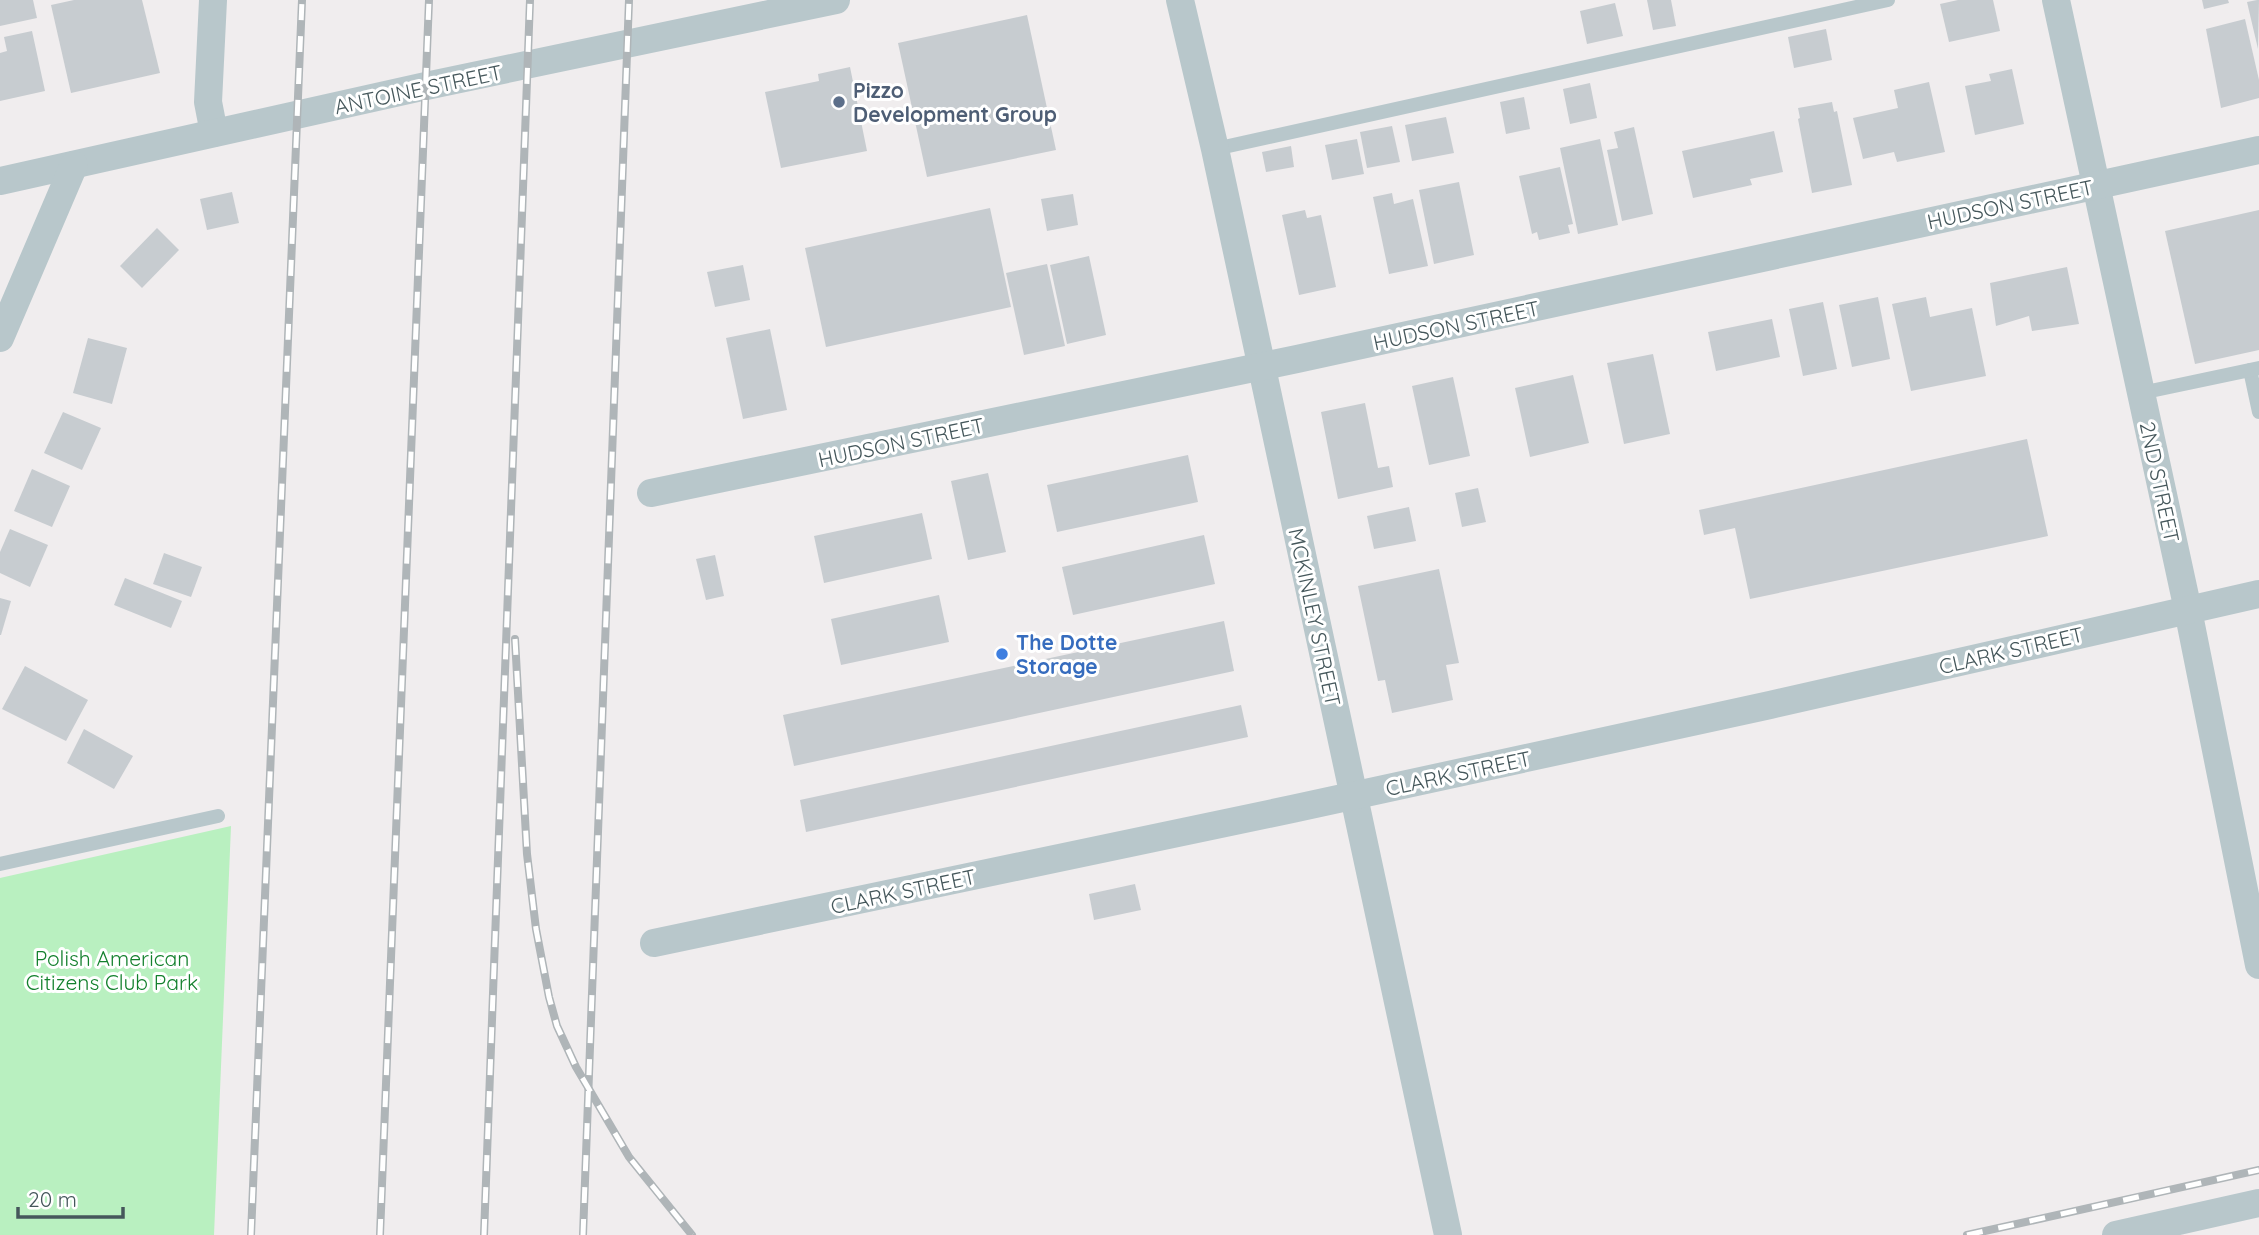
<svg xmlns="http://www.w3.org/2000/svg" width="2259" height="1235" font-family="Quicksand,sans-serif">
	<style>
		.green { fill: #b9f0c0 }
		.building { fill: #c7ccd0 }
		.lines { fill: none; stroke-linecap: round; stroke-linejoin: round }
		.service { stroke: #b8c7cb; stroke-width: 14 }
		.minor { stroke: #b8c7cb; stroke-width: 28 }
		.rail-casing { stroke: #afb5b8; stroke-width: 8 }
		.rail { stroke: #fff; stroke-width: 5; stroke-dasharray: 16; stroke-linecap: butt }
		.service-dot { fill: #5c6f8a; stroke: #fff; stroke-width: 2.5 }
		.shop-dot { fill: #3f7fe0; stroke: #fff; stroke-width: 2.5 }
		.labels { text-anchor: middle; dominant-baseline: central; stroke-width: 6; stroke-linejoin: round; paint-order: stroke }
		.street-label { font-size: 21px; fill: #45575b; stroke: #fff }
		.service-label { font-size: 21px; font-weight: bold; fill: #4e5e75; stroke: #fff; text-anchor: start }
		.shop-label { font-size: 21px; font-weight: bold; fill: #366cbe; stroke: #fff; text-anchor: start }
		.park-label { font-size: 21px; fill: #13802d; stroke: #fff }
	</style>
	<rect width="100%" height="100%" fill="#f0edee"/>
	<!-- green -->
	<polygon class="green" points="231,826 214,1235 0,1235 0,878"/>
	<!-- building -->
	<g class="building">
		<polygon points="0,0 33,0 37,18 0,26"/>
		<polygon points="74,0 142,0 160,73 71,93 51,5"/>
		<polygon points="1647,0 1671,0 1676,26 1653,30"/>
		<polygon points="1958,0 1993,0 2000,31 1949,42 1940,4"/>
		<polygon points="2202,0 2228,0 2229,3 2204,9"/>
		<polygon points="2257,0 2259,0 2258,49 2247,2"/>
		<polygon points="1615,3 1623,36 1587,44 1580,11"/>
		<polygon points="1027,15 1056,150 927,177 898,43"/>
		<polygon points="2245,19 2259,80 2259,98 2221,108 2206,29"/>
		<polygon points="1826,29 1832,60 1794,68 1788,37"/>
		<polygon points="32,31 45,91 0,101 0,53 7,51 4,37"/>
		<polygon points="850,67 867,151 781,168 765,92 819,81 818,74"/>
		<polygon points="2012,69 2024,124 1975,135 1965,86 1991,81 1989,74"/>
		<polygon points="1929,82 1945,152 1897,162 1894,152 1863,159 1853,118 1898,108 1894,90"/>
		<polygon points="1590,83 1597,118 1570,124 1563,89"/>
		<polygon points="1524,97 1530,129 1506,134 1500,102"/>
		<polygon points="1832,102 1834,112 1837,111 1852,185 1812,193 1798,119 1800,118 1798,108"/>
		<polygon points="1446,117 1454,153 1412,161 1405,125"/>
		<polygon points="1392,126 1400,162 1367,168 1360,132"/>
		<polygon points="1634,127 1653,214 1622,221 1607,150 1618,148 1614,132"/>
		<polygon points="1774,131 1783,172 1750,179 1752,185 1693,198 1682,151"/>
		<polygon points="1357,139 1364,174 1332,180 1325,145"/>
		<polygon points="1600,139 1618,225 1578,234 1560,148"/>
		<polygon points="1291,146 1294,167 1266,172 1262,152"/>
		<polygon points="1560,167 1573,224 1568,225 1570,233 1539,240 1537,232 1532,234 1519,176"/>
		<polygon points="1459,182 1474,255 1434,264 1419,190"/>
		<polygon points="232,192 239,223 207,230 200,199"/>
		<polygon points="1392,193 1394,204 1413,199 1428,266 1389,274 1373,197"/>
		<polygon points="1073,194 1078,225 1047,231 1041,199"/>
		<polygon points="990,208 1011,307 826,347 805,248"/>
		<polygon points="1305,210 1307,218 1321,215 1336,287 1299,295 1282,215"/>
		<polygon points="2259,210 2259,350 2195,364 2165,231"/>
		<polygon points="157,228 179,250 142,288 120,266"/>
		<polygon points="1089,256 1106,335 1067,344 1050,265"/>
		<polygon points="1047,264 1065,346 1024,355 1006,273"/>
		<polygon points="743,265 750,300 715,307 707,272"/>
		<polygon points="2067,267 2079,324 2032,331 2029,316 1996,326 1990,283"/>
		<polygon points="1878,297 1890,359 1852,367 1839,305"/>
		<polygon points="1926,297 1930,317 1972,308 1986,376 1911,391 1892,304"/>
		<polygon points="1823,302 1837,369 1803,376 1789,309"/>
		<polygon points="1772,319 1780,357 1716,371 1708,332"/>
		<polygon points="770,329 787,410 743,419 726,338"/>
		<polygon points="88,338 127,348 112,404 73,393"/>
		<polygon points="1653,354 1670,434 1624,444 1607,363"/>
		<polygon points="1573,375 1589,443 1530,457 1515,388"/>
		<polygon points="1453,377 1470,456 1429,465 1412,386"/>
		<polygon points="1365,403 1378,468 1389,466 1393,487 1338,499 1321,412"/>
		<polygon points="63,412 101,428 82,470 44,453"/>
		<polygon points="2027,439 2048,536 1750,599 1735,528 1704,535 1699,510"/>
		<polygon points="1188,455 1198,502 1057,532 1047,485"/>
		<polygon points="32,469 70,486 52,527 14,511"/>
		<polygon points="988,473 1006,552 968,560 951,481"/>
		<polygon points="1478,488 1486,522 1462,527 1455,493"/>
		<polygon points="1409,507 1416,541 1374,549 1367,516"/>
		<polygon points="922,513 932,559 824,583 814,536"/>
		<polygon points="10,529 48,545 30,587 0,573 0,552"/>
		<polygon points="1204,535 1215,584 1073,615 1062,567"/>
		<polygon points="164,553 202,567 191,597 153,584"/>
		<polygon points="715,555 724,596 706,600 696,559"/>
		<polygon points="1439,569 1459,663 1446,665 1453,700 1392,713 1385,680 1378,681 1358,586"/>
		<polygon points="125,578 182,601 171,628 114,605"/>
		<polygon points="939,595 949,642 841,665 831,619"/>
		<polygon points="0,598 11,601 1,635 0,635"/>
		<polygon points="1224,621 1234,671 794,766 783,715"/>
		<polygon points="25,666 88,700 66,741 2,709"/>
		<polygon points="1241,705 1248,737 806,832 800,800"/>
		<polygon points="84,729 133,756 114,789 67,763"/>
		<polygon points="1135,884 1141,910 1094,920 1089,894"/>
	</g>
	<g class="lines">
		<!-- service -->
		<g class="service">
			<polyline points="1215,149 1888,0"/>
			<polyline points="2250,370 2259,412"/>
			<polyline points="2141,393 2259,368"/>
			<polyline points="0,864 218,816"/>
		</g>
		<!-- minor -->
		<g class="minor">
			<polyline points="213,0 208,102 214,133"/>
			<polyline points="1180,0 1215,149 1448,1235"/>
			<polyline points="2056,0 2188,610 2259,965"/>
			<polyline points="0,181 426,86 836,0"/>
			<polyline points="0,338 74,165"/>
			<polyline points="651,493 1297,359 2259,150"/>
			<polyline points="654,943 1292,809 1770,705 2259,594"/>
			<polyline points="2116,1235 2259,1203"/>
		</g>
		<!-- rail casing -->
		<g class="rail-casing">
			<g id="rail">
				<polyline points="515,639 527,854 536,929 549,997 557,1026 576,1067 629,1157 692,1235"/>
				<polyline points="251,1235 302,0"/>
				<polyline points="380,1235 429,0"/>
				<polyline points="484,1235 530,0"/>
				<polyline points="583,1235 629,0"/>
				<polyline points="1967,1235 2259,1170"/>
			</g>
		</g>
		<!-- rail -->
		<use href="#rail" class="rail"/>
	</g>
	<!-- markers -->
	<circle class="service-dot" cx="839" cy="102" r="7"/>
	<circle class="shop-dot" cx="1002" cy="654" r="7"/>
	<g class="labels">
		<!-- street labels -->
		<g class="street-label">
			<text transform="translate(418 89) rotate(-12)">ANTOINE STREET</text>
			<text transform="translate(2010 204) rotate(-12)">HUDSON STREET</text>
			<text transform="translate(1456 325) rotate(-12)">HUDSON STREET</text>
			<text transform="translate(901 442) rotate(-12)">HUDSON STREET</text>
			<text transform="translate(2160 482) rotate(78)">2ND STREET</text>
			<text transform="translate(1315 617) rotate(78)">MCKINLEY STREET</text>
			<text transform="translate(2011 650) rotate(-13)">CLARK STREET</text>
			<text transform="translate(1458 773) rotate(-12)">CLARK STREET</text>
			<text transform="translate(903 891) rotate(-12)">CLARK STREET</text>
		</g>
		<!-- service labels -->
		<g class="service-label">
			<text x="853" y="90">Pizzo<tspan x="853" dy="24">Development Group</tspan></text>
		</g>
		<!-- shop labels -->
		<g class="shop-label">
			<text x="1016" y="642">The Dotte<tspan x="1016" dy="24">Storage</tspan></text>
		</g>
		<!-- park labels -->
		<g class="park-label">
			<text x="112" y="958">Polish American<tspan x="112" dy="24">Citizens Club Park</tspan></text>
		</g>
	</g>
	<!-- scale -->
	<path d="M18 1207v10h105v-10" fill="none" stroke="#45575b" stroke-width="3.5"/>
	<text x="28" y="1207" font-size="21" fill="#45575b" stroke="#ffffff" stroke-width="5" paint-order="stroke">20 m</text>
</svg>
